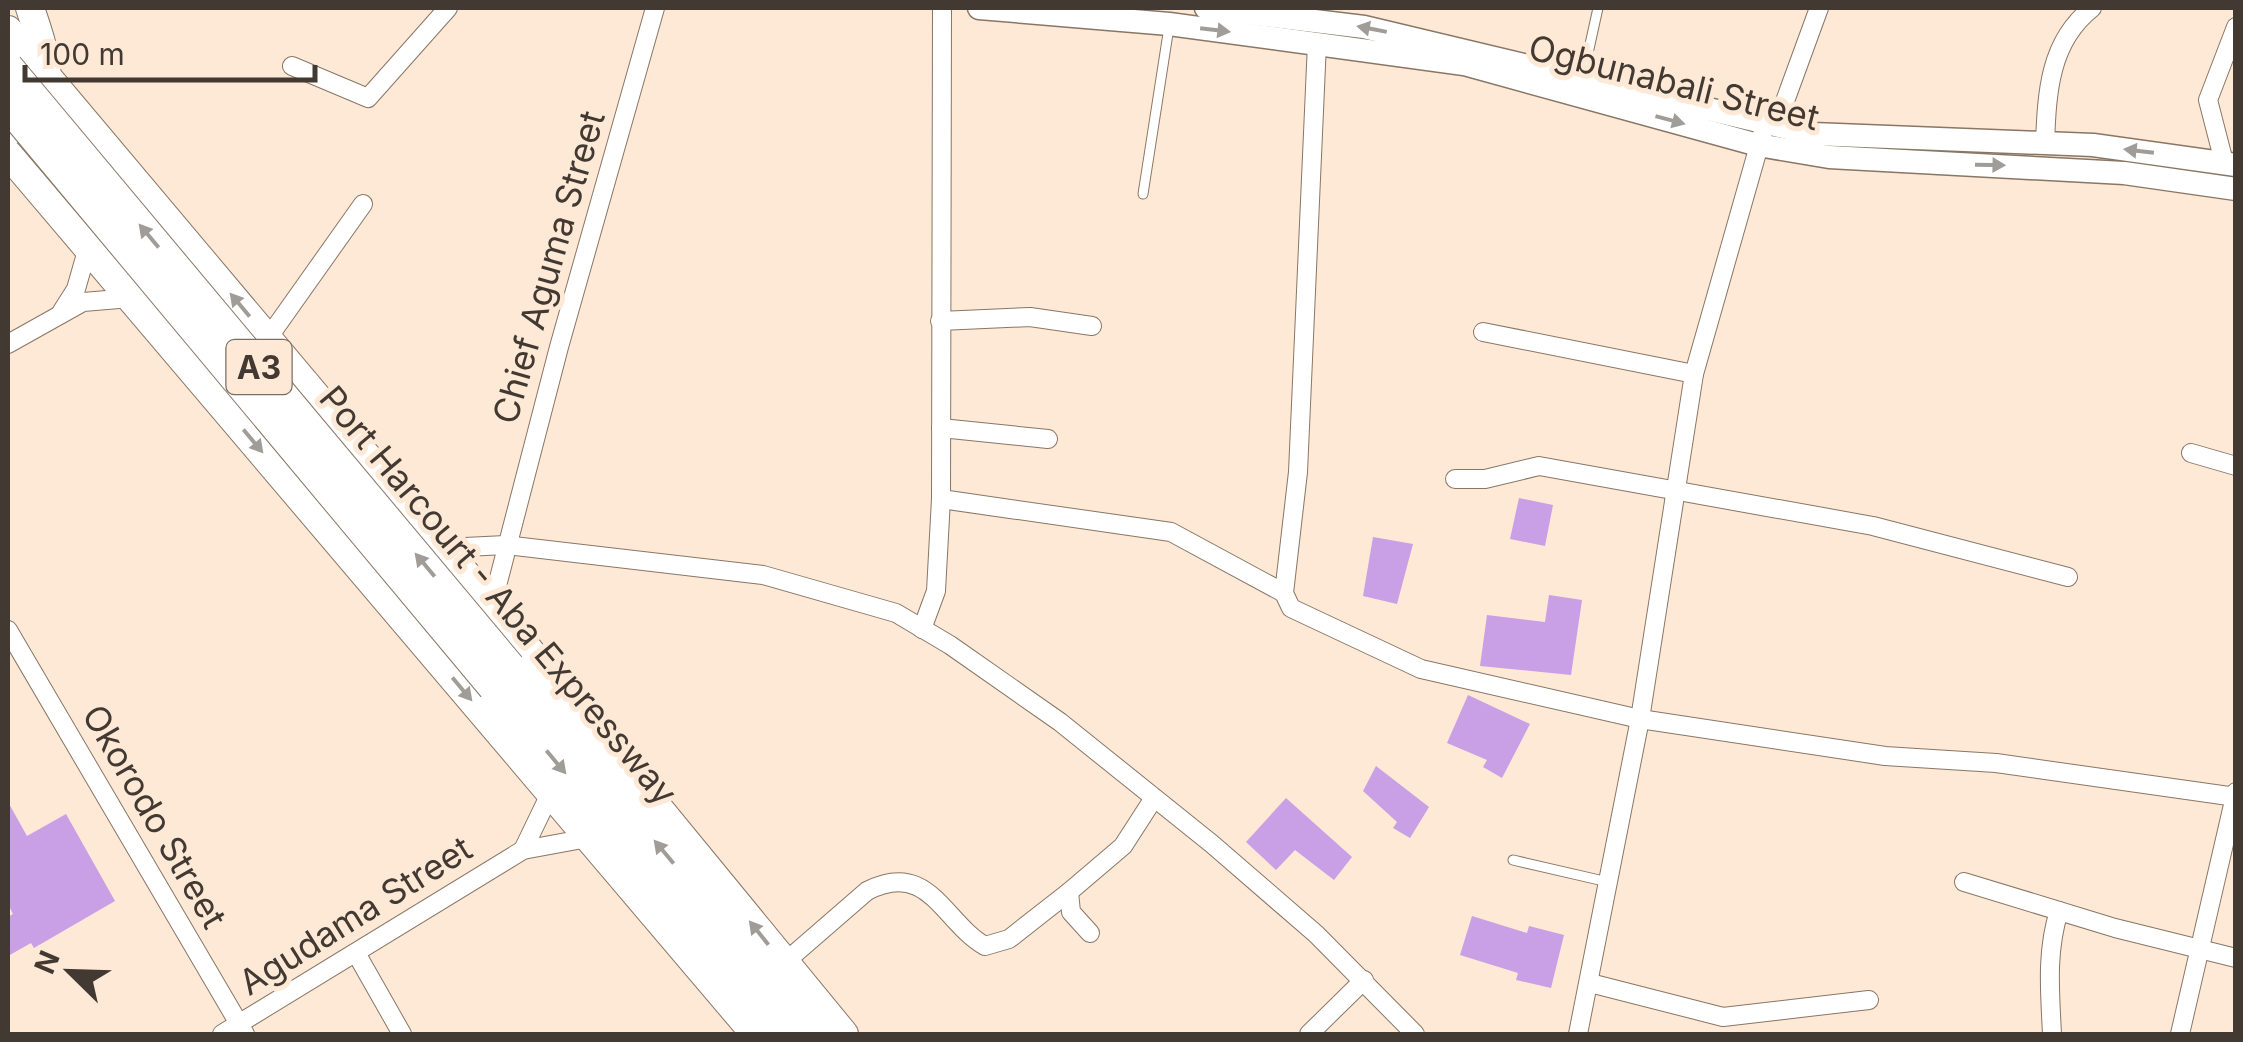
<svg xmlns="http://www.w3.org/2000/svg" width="2243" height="1042" font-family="Inter,sans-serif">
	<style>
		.building { fill: #c99fe6 }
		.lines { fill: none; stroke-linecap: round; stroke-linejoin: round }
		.service-casing { stroke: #897665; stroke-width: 11 }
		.minor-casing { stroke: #897665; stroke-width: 20 }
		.tertiary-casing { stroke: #897665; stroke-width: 25 }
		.primary-casing { stroke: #897665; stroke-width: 30 }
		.trunk-casing { stroke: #897665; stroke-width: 32 }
		.service { stroke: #fff; stroke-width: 9 }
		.minor { stroke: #fff; stroke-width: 18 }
		.tertiary { stroke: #fff; stroke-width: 22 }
		.primary { stroke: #fff; stroke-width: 28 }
		.trunk { stroke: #fff; stroke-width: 30 }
		.trunk-bridge-casing { stroke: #897665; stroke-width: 32; stroke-linecap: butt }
		.trunk-bridge { stroke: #fff; stroke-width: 30 }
		.oneway { fill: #a09c98 }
		.labels { text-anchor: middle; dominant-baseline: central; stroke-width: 10; stroke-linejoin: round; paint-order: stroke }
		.shield { fill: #fee8d6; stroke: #7a6e63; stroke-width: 2.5 }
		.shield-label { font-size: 32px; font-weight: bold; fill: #423a32 }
		.street-label { font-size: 35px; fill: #423a32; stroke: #fee8d6 }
	</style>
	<rect width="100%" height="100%" fill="#fee8d6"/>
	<!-- building -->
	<g class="building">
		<polygon points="1519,498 1553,505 1545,546 1510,539"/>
		<polygon points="1373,537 1413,544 1397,604 1363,596"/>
		<polygon points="1549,595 1582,600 1571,675 1480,666 1487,615 1545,622"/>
		<polygon points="1468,695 1530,724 1502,778 1483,767 1487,760 1447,743"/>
		<polygon points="1376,766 1429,807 1410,838 1393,828 1397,822 1363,791"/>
		<polygon points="1286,798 1352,857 1334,880 1295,850 1276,870 1246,842"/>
		<polygon points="8,802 27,836 66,814 115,901 34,948 31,943 8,956 8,917 13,914 8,904"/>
		<polygon points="1472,916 1527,933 1529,926 1564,935 1551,988 1516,980 1518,973 1460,955"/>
	</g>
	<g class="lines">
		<!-- service casing -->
		<g class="service-casing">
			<g id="service">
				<polyline points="1583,76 1598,8"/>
				<polyline points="1143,194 1169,27"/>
				<polyline points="1513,860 1608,882"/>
			</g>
		</g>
		<!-- minor casing -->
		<g class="minor-casing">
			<g id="minor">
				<polyline points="1317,43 1298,472 1284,593 1291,608 1421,669 1640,719 1885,756 1996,763 2236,797"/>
				<polyline points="292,66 368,98 448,8"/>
				<polyline points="1777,123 1819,8"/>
				<path d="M2045,143C2047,93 2049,42 2092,8"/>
				<polyline points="2224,162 2208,100 2236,27"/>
				<polyline points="62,311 76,289 88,247"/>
				<polyline points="940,321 1030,317 1092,326"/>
				<polyline points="1483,332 1694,374"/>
				<polyline points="268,338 363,204"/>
				<polyline points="8,344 83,302 131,298"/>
				<polyline points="941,428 1048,439"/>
				<polyline points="2191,453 2236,466"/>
				<polyline points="1455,479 1485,479 1539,466 1873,526 2068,577"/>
				<polyline points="941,499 1171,532 1284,593"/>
				<polyline points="444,548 506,545 763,575 896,613 950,645 1060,722 1212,844 1316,934 1415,1034"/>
				<polyline points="492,605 559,347 655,8"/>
				<polyline points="922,629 936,591 941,499 942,8"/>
				<polyline points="8,630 245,1034"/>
				<polyline points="523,850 550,794"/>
				<polyline points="1964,882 2115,928 2236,958"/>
				<polyline points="1090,933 1071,912 1069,892 1123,846 1154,798"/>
				<polyline points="356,953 402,1034"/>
				<path d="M784,963L867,891C929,859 943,922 985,946L1009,939L1069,892"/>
				<polyline points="1590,983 1723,1017 1869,1000"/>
				<polyline points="222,1034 523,850 588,838"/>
				<polyline points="1309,1034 1364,980"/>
				<polyline points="1578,1034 1640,719 1694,374 1762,135"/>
				<path d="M2052,1034C2050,992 2046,952 2059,911"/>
				<polyline points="2180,1034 2236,792"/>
			</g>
		</g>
		<!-- tertiary casing -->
		<g class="tertiary-casing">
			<g id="tertiary">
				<polyline points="979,8 1169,24 1464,64 1758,145 1829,157 2124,173 2236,189"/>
				<polyline points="1206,8 1364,27 1813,134 2093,145 2236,165"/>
			</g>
		</g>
		<!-- primary casing -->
		<g class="primary-casing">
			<g id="primary">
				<polyline points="8,30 492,605 844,1034"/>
				<path d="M8,131C67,114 45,52 30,8"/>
				<polyline points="8,154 755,1034"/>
			</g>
		</g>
		<!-- trunk casing -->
		<g class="trunk-casing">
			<g id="trunk">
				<polyline points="510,667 816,1034"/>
				<polyline points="493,687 785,1034"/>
			</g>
		</g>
		<!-- service -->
		<use href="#service" class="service"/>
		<!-- minor -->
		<use href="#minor" class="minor"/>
		<!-- tertiary -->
		<use href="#tertiary" class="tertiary"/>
		<!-- primary -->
		<use href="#primary" class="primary"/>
		<!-- trunk -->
		<use href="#trunk" class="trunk"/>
		<!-- trunk-bridge casing -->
		<g class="trunk-bridge-casing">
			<g id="trunk-bridge">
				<polyline points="8,67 510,667"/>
				<polyline points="8,106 493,687"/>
			</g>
		</g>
		<!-- trunk-bridge -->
		<use href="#trunk-bridge" class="trunk-bridge"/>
	</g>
	<!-- one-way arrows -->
	<defs><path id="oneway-solid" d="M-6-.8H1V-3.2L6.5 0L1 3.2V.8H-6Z" transform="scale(2.5)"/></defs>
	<g class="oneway">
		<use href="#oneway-solid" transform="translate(1372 29) rotate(-169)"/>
		<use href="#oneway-solid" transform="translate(1215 30) rotate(7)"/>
		<use href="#oneway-solid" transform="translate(1670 120) rotate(15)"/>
		<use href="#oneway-solid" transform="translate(2139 151) rotate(-173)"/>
		<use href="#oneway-solid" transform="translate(1990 165) rotate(1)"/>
		<use href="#oneway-solid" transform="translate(149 236) rotate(-130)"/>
		<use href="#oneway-solid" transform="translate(240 305) rotate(-130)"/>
		<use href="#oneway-solid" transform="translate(253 441) rotate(50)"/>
		<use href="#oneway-solid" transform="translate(425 565) rotate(-130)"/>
		<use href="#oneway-solid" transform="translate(462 689) rotate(50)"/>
		<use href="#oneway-solid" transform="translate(556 762) rotate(50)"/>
		<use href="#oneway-solid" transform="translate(664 852) rotate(-130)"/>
		<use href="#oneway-solid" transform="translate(759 933) rotate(-129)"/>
	</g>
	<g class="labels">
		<!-- shield labels -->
		<rect class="shield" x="226.5" y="340" width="65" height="54" rx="8"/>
		<g class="shield-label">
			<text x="259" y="367">A3</text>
		</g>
		<!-- street labels -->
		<g class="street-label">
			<text transform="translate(1674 82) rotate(14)">Ogbunabali Street</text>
			<text transform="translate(548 267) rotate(-74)">Chief Aguma Street</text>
			<text transform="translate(499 595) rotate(50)">Port Harcourt - Aba Expressway</text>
			<text transform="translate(155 816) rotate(60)">Okorodo Street</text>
			<text transform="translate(355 915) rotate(-32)">Agudama Street</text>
		</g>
	</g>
	<!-- border -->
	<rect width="2243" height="1042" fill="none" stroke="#423a32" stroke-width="20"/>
	<!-- north arrow -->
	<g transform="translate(70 972) rotate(293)" stroke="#fee8d6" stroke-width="8" paint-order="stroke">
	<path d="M0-8L18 38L0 25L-18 38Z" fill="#423a32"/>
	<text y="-15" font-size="28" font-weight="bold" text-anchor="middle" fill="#423a32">N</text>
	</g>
	<!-- scale -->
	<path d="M25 65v15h290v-15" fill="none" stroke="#423a32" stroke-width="5"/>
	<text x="40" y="65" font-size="30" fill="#423a32" stroke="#fee8d6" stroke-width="8" paint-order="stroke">100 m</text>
</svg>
